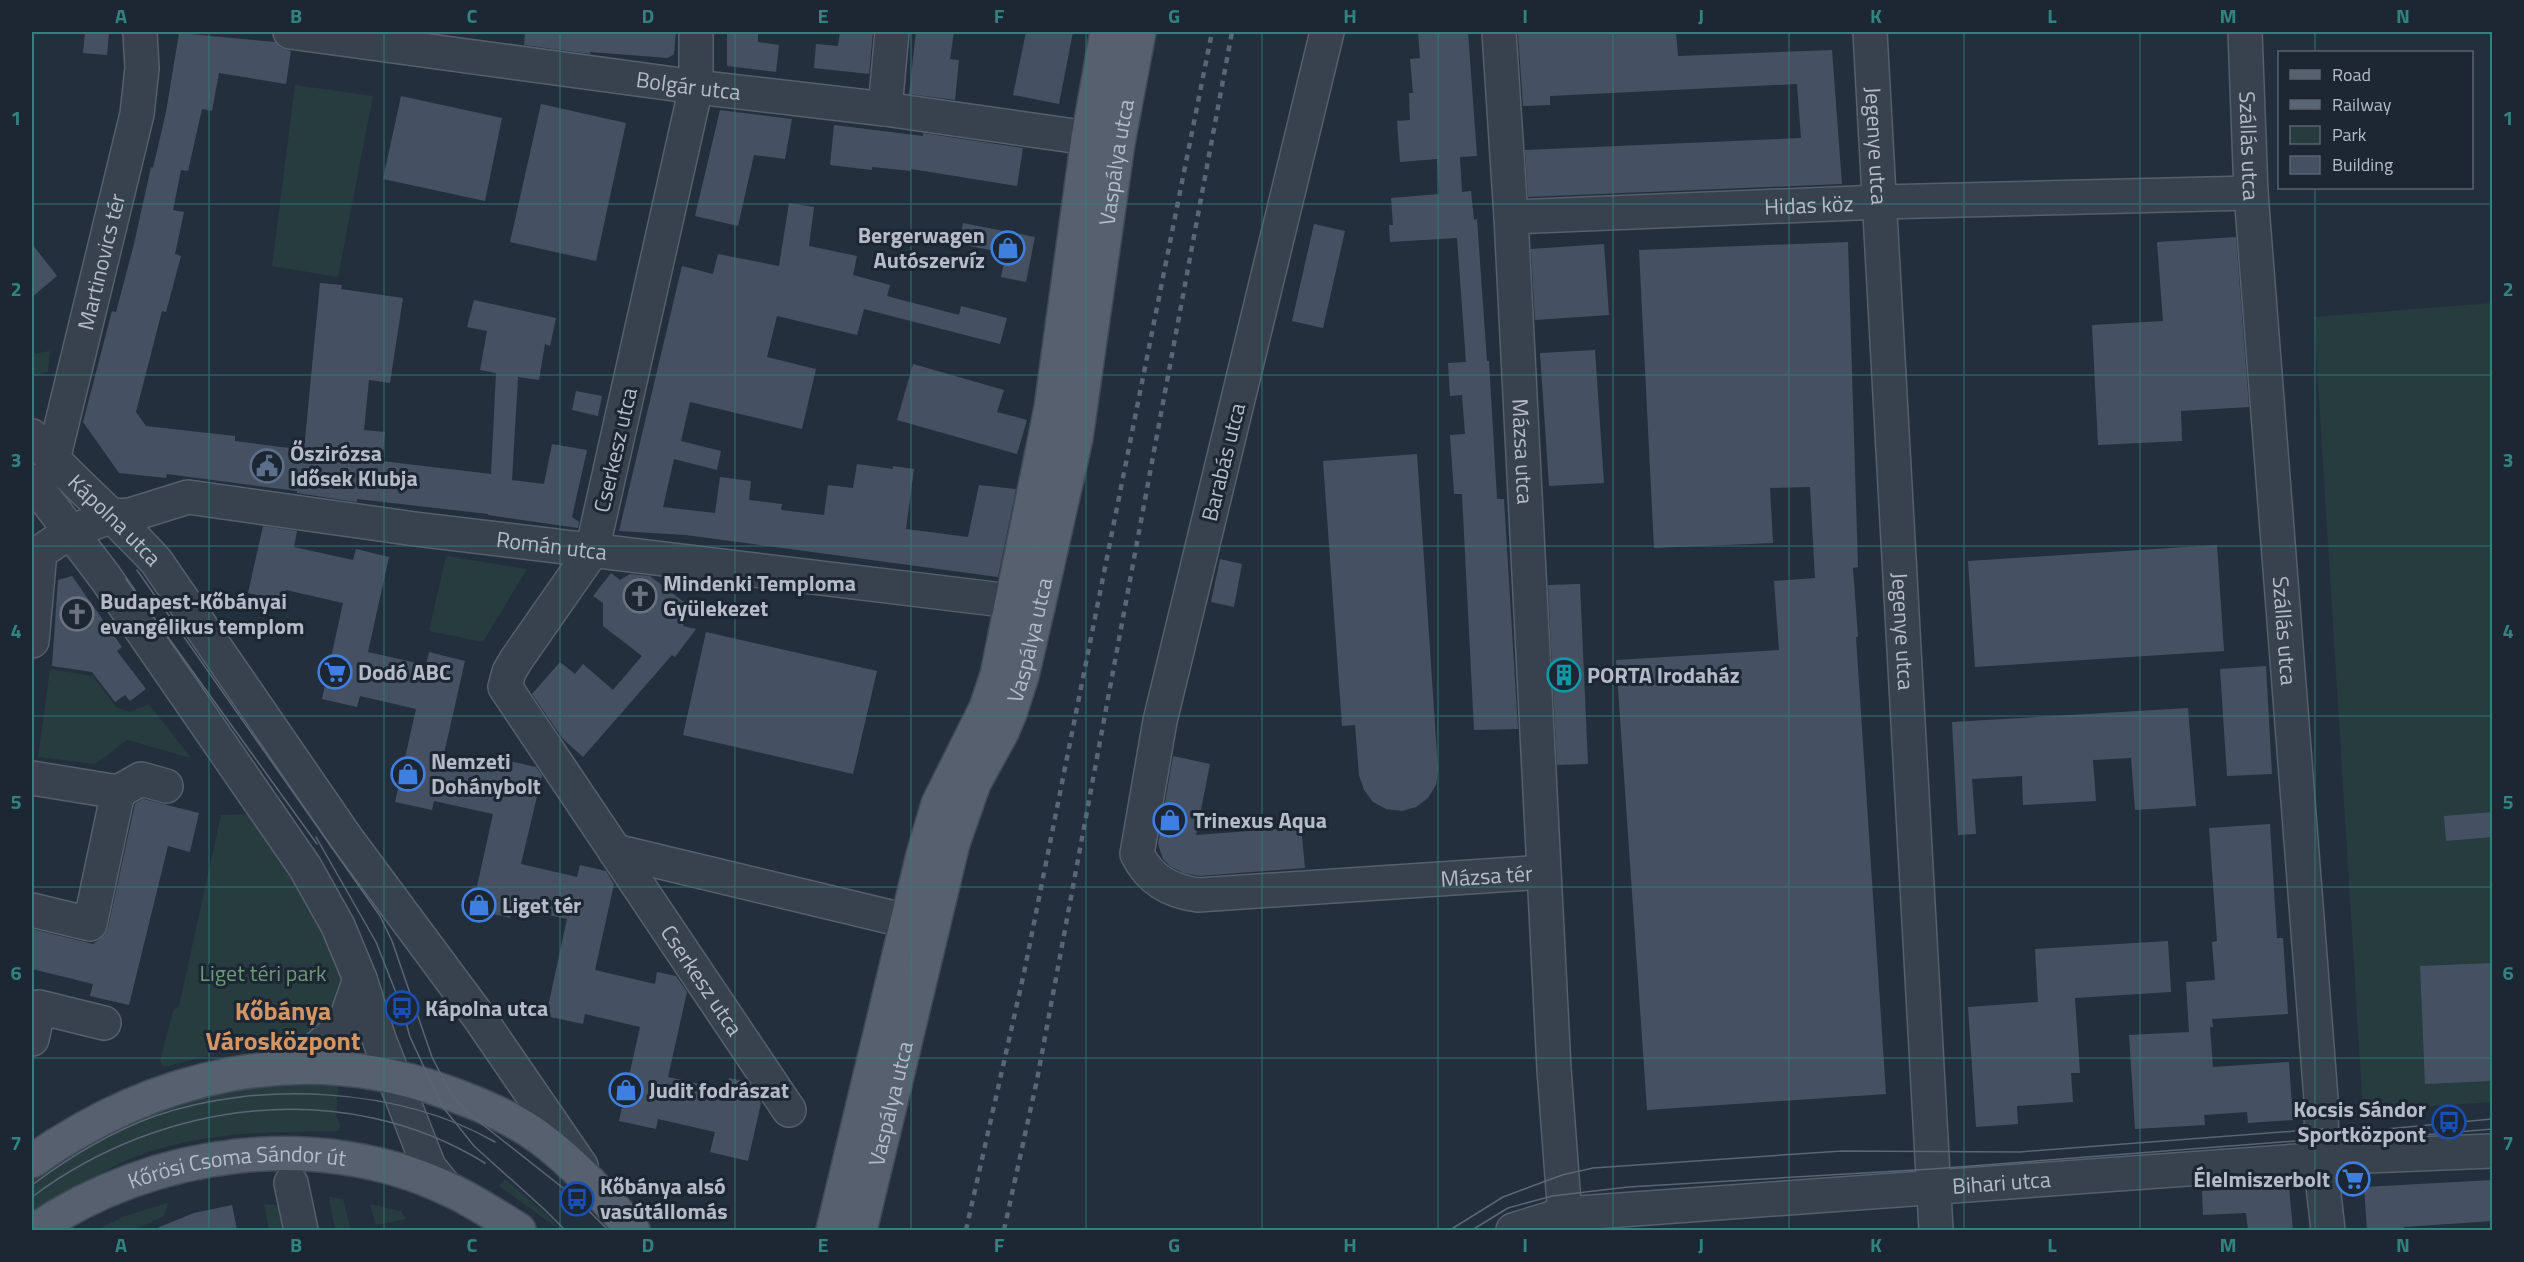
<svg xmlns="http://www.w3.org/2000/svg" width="2524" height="1262" font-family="'Titillium Web',sans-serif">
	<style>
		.green { fill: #263c3f }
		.building { fill: #455162 }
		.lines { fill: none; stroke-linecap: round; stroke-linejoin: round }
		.minor-casing { stroke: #565f6c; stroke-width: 36 }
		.major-casing { stroke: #414a57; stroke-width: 36 }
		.minor { stroke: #38414e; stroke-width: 33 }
		.major { stroke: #56606e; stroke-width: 33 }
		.tram { stroke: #5a6575; stroke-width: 1.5 }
		.rail { stroke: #5a6575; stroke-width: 4.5; stroke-dasharray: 6 6; stroke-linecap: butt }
		.grid { fill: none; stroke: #308480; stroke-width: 1.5; stroke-opacity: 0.55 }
		.labels { text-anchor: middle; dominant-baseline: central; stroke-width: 6; stroke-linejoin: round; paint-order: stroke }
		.street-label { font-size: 22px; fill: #b4bcc9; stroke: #1d2633 }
		.poi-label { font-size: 22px; font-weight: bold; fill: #b4bcc9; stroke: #1d2633; text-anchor: start }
		.park-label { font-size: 22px; fill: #6b9a76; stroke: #1d2633 }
		.quarter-label { font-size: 26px; font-weight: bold; fill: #d59563; stroke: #1d2633 }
		.neatline { fill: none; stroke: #308480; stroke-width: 2 }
		.grid-label { font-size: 20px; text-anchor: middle; font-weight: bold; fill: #308480 }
	</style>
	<rect width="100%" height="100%" fill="#242f3e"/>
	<!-- green -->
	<g class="green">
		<polygon points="295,85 373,96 338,277 272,266"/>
		<polygon points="2492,303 2492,1102 2363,1111 2314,317"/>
		<polygon points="50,351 48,371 32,378 32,354"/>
		<polygon points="446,556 527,569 483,642 429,631"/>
		<polygon points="50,669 93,676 116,707 129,712 149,704 191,758 127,740 95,764 38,757"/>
		<polygon points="251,814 302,887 344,978 344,997 312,1040 222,1052 164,1067 160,1061 173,1011 179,1006 221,815"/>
		<path d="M274,1078L338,1085L336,1116L340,1124L339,1131C280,1132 220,1131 162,1148C116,1160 73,1190 32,1213V1173L121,1117Z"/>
		<polygon points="505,1179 545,1213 560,1230 499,1186"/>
		<polygon points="329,1197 343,1199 351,1230 335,1230"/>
		<polygon points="168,1203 164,1216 134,1230 97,1230 125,1216"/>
		<polygon points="264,1204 287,1206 289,1229 269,1230"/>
		<polygon points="370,1204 401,1211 406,1219 376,1225"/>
	</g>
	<!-- building -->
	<g class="building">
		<polygon points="85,32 109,32 107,55 83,53"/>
		<polygon points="525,32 676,32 674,54 668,58 590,52 590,54 524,45"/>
		<polygon points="727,32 758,32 758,42 779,45 776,72 727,66"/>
		<polygon points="840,32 873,32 869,74 814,68 816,44 838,46"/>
		<polygon points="916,32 954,32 950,59 959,60 955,100 909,94"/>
		<polygon points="1026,32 1073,32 1059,104 1013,95"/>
		<polygon points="1418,32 1468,32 1477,156 1460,157 1462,192 1471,191 1474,220 1477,219 1487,361 1489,361 1497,499 1504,499 1518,729 1474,730 1462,494 1454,494 1450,435 1465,434 1462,395 1450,396 1448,363 1466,362 1457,238 1390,242 1389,225 1393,225 1391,198 1439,194 1437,159 1400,162 1397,121 1410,120 1409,93 1413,93 1410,59 1420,58"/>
		<polygon points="1540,32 1676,32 1678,56 1832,50 1842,184 1528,197 1525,150 1801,138 1797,84 1550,96 1550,105 1523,106 1518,33"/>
		<polygon points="179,33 275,42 279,47 291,51 286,84 219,73 212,111 202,109 188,171 181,170 173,210 184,212 175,254 181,256 166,312 162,311 136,412 146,426 235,436 235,441 304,450 320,283 342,285 341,289 403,298 390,383 369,380 364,430 385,432 382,461 491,474 496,373 480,370 487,331 467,327 474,300 556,318 550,346 545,344 539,380 518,377 512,480 544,484 552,444 587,450 572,517 579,522 578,528 488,515 488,514 357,499 357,502 349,501 297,493 297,491 167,474 166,478 119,473 83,422 112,311 116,312 134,244 151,167 153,168 166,112"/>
		<polygon points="401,96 502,118 485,201 383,179"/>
		<polygon points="541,104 626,123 596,261 510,242"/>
		<polygon points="720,110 792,119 785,159 754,155 738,226 695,216"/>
		<polygon points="834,125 923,136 923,133 1023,148 1017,186 911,169 911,171 872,167 872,170 830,165"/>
		<polygon points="789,203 814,207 809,246 857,256 853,275 890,285 887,296 959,315 961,306 1007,318 1000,344 864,309 857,335 777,316 767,357 816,369 802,429 690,402 681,441 721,451 717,470 674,459 663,507 715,513 720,477 751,481 749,500 782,504 781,510 824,515 828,485 853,488 857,464 893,469 893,466 914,469 906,529 968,537 979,485 1016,489 998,577 686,535 619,531 682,266 713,274 718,254 779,266"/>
		<polygon points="963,223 1035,237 1026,282 1001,277 1006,253 959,244"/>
		<polygon points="1314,224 1345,231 1323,328 1292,321"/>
		<polygon points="2236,237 2249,407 2181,411 2182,441 2098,445 2092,325 2163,321 2157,242"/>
		<polygon points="1848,242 1858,567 1853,568 1858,637 1856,637 1886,1094 1647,1110 1616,660 1779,650 1774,581 1815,578 1810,487 1770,488 1773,543 1654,548 1639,250"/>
		<polygon points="32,244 57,276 32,297"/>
		<polygon points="1604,244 1609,315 1535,320 1531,249"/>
		<polygon points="1595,350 1604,483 1549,486 1540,353"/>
		<polygon points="913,364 1004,390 997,412 1027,420 1017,454 897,420"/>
		<polygon points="576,391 602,396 598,416 572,410"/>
		<polygon points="1417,454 1438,770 1436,785 1428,798 1416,807 1402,811 1386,809 1373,802 1364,790 1359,775 1355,725 1342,726 1323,461"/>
		<polygon points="263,526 297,531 294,547 353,560 356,549 389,557 368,652 426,665 429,652 465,661 443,758 503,772 505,760 536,767 542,775 521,864 577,877 580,865 606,871 614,884 595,970 655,984 657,972 676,976 687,992 668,1077 727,1090 729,1078 748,1082 761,1103 748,1161 710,1152 715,1132 658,1119 656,1129 619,1121 640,1027 585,1014 583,1024 546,1016 567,919 512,907 510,918 472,909 493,814 434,801 432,810 395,802 416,709 360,696 357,707 322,699 343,603 286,590 283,601 248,593"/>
		<polygon points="2217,545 2224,651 1975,667 1968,561"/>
		<polygon points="1220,559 1242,564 1234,607 1211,602"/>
		<polygon points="611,573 620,580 630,574 650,576 689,606 683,626 696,629 675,657 672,655 583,757 563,739 532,694 560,662 575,674 583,664 613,690 642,656 603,626 603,603 593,596"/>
		<polygon points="72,576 122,647 117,651 146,689 130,701 125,695 115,702 92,672 52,666 58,580"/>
		<polygon points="1580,584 1588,764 1557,765 1548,585"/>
		<polygon points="706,632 877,671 853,774 683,735"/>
		<polygon points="2266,666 2272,774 2227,776 2220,669"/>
		<polygon points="2188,708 2196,806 2135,810 2131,758 2093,760 2096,801 2023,805 2022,776 1972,779 1976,834 1958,835 1952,722"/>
		<polygon points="1173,756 1210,764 1196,835 1301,827 1305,868 1199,876 1184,873 1170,866 1163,859 1158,844"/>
		<polygon points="143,799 199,813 190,852 168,846 129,1005 90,996 93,984 32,969 32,929 93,944 104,936 108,928 135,804"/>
		<polygon points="2493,812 2493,837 2446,841 2444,816"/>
		<polygon points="2270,824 2277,938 2283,938 2288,1014 2212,1019 2213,1027 2210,1027 2213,1067 2289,1062 2293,1120 2248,1123 2247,1112 2204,1115 2205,1125 2135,1129 2129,1035 2189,1032 2186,982 2215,980 2212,942 2217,941 2209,828"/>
		<polygon points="2168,941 2171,992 2075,998 2080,1073 2071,1073 2073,1102 2017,1106 2018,1124 1976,1127 1968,1007 2038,1002 2035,949"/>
		<polygon points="2493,963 2493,1081 2425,1084 2420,966"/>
		<polygon points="2493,1180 2493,1221 2404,1227 2404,1230 2367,1230 2364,1187"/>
		<polygon points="2289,1187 2293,1230 2248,1230 2246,1213 2203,1215 2202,1191"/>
		<polygon points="232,1205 237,1230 152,1230 194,1213"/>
	</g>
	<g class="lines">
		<!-- minor casing -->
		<g class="minor-casing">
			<g id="minor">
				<path id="s1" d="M290,32L696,87L885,109L1088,138"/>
				<path id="s2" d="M696,32V87L592,551L516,660L509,672L505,687L789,1110"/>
				<path id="s3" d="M1327,32L1160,721L1137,854C1150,880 1170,891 1198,895L1544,872"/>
				<path id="s4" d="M1499,32L1511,217L1554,1069L1566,1230"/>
				<path id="s5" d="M1870,32L1936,1230"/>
				<path id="s6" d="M2245,32L2251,193L2321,1099L2322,1177L2328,1230"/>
				<polyline points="885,109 892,32"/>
				<path id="s7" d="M1511,217L1881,202L2251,193"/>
				<path id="s8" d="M32,436C70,480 116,517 156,561L347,839L479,1017L581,1166"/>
				<path id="s9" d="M53,460L137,114L142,68L140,32"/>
				<polyline points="32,481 105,577 305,867 338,926 360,979 379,1039 429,1167 446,1188"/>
				<path id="s10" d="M32,641L40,552L70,532L112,516L130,515L188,497L415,529L1011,601L1038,607"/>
				<polyline points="32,778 118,792 90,924 32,910"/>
				<polyline points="118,792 141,779 166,786"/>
				<polyline points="615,851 907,921"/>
				<polyline points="32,1039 39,1007 104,1023"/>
				<polyline points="296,1067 340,1028 346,1019 360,979"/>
				<polyline points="291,1183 301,1230"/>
				<path id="s11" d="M1513,1230L1565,1214L2367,1156L2492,1151"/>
			</g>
		</g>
		<!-- major casing -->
		<g class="major-casing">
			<g id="major">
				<path d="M32,1161C156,1074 300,1040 446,1092C479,1104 511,1117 540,1138C575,1164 604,1197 633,1230"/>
				<path id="s12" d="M35,1230C152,1150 317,1127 448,1189C473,1200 496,1216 519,1230"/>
				<polyline points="833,1230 923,855 938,804 986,708 997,675 1051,408 1088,138 1107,32"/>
				<path id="s13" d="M860,1230L953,843L974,783L1002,732L1010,713L1022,676L1038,607L1076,438L1118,143L1139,32"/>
			</g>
		</g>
		<!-- minor -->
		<use href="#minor" class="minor"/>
		<!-- major -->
		<use href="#major" class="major"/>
		<!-- tram -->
		<g class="tram">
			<polyline points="137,570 380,916 392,941 432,1057 451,1094 468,1113 577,1199 608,1230"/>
			<polyline points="126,579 317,844"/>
			<polyline points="316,837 376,942 402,1008 410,1037 442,1106 474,1146 544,1209 565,1230"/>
			<path d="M32,1185C68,1158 111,1132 155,1116C258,1080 399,1087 495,1142"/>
			<path d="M32,1197C161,1100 344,1076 485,1163"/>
			<polyline points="1450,1230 1503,1197 1562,1175 1593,1168 1842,1151 2019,1152 2321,1129 2365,1131 2492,1119"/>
			<polyline points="1472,1230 1508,1208 1552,1196 1628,1187 1932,1169 2322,1139 2366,1140 2492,1129"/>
		</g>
		<!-- rail -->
		<g class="rail">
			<polyline points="966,1230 1024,973 1212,32"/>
			<polyline points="1004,1230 1037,1080 1232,32"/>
		</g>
	</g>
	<!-- grid -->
	<path class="grid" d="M209,32V1230M384,32V1230M560,32V1230M735,32V1230M911,32V1230M1086,32V1230M1262,32V1230M1438,32V1230M1613,32V1230M1789,32V1230M1964,32V1230M2140,32V1230M2315,32V52M2315,188V1230M32,204H2492M32,375H2492M32,546H2492M32,716H2492M32,887H2492M32,1058H2492"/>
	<!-- icons -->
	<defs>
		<g id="shop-ring" transform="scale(1.725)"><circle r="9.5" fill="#1d2633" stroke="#3f7fe0" stroke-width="1.5"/><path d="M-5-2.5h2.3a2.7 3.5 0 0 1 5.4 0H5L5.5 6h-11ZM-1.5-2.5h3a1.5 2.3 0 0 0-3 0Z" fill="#3f7fe0"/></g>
		<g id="civic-ring" transform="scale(1.725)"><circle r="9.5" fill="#1d2633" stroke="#5c6f8a" stroke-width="1.5"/><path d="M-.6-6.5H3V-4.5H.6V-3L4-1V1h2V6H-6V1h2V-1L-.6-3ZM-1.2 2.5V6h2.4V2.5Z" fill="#5c6f8a"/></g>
		<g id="church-ring" transform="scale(1.725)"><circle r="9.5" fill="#1d2633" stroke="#6b7280" stroke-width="1.5"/><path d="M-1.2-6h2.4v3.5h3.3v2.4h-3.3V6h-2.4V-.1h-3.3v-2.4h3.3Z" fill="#6b7280"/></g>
		<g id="supermarket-ring" transform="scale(1.725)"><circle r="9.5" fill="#1d2633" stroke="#3f7fe0" stroke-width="1.5"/><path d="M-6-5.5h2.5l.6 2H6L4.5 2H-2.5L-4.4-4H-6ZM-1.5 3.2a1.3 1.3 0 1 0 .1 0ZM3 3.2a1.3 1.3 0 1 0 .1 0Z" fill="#3f7fe0"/></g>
		<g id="building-ring" transform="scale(1.725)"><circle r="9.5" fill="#1d2633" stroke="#0f9aa8" stroke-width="1.5"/><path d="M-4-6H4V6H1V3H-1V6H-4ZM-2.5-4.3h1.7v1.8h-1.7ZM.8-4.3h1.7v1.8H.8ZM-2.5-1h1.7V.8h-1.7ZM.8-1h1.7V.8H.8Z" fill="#0f9aa8"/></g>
		<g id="bus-ring" transform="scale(1.725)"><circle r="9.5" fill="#1d2633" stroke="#1a4fb4" stroke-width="1.5"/><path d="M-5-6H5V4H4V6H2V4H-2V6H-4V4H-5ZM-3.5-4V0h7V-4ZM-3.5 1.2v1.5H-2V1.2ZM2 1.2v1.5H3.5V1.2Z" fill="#1a4fb4"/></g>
	</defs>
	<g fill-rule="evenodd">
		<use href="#shop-ring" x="1008" y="248"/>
		<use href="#civic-ring" x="267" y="466"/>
		<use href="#church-ring" x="640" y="596"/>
		<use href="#church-ring" x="77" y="614"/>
		<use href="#supermarket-ring" x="335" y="672"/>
		<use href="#building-ring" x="1564" y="675"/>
		<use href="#shop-ring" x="408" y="774"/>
		<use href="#shop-ring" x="1170" y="820"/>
		<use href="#shop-ring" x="479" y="905"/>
		<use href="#bus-ring" x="402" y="1008"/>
		<use href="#shop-ring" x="626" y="1090"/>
		<use href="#bus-ring" x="2449" y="1122"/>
		<use href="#supermarket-ring" x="2353" y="1179"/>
		<use href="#bus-ring" x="577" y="1199"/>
	</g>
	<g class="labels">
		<!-- street labels -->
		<g class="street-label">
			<text stroke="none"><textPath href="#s1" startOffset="402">Bolgár utca</textPath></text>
			<text stroke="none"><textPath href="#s5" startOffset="114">Jegenye utca</textPath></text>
			<text stroke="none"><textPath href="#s6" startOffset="114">Szállás utca</textPath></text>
			<text stroke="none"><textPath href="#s13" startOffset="1102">Vaspálya utca</textPath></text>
			<text stroke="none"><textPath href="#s7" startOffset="298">Hidas köz</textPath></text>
			<text stroke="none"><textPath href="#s9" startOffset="204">Martinovics tér</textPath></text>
			<text transform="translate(615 450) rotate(-77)">Cserkesz utca</text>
			<text stroke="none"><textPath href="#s4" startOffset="420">Mázsa utca</textPath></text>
			<text transform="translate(1223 462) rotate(-76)">Barabás utca</text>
			<text stroke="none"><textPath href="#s8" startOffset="118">Kápolna utca</textPath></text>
			<text stroke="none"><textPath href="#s10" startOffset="616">Román utca</textPath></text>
			<text stroke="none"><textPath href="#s5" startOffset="600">Jegenye utca</textPath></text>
			<text stroke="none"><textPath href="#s6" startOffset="600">Szállás utca</textPath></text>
			<text stroke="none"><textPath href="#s13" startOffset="616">Vaspálya utca</textPath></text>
			<text stroke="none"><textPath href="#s3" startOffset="1210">Mázsa tér</textPath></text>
			<text stroke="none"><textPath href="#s2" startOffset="1046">Cserkesz utca</textPath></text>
			<text stroke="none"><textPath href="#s13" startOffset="130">Vaspálya utca</textPath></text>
			<text stroke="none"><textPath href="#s12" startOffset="216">Kőrösi Csoma Sándor út</textPath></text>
			<text stroke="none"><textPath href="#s11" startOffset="492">Bihari utca</textPath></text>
		</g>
		<!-- poi labels -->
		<g class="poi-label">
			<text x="985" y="235" text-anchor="end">Bergerwagen<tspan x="985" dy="25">Autószervíz</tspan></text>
			<text x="290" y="453">Őszirózsa<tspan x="290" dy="25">Idősek Klubja</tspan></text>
			<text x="663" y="583">Mindenki Temploma<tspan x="663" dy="25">Gyülekezet</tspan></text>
			<text x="100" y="601">Budapest-Kőbányai<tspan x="100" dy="25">evangélikus templom</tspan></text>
			<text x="358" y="672">Dodó ABC</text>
			<text x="1587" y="675">PORTA Irodaház</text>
			<text x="431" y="761">Nemzeti<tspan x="431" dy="25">Dohánybolt</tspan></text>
			<text x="1193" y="820">Trinexus Aqua</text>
			<text x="502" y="905">Liget tér</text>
			<text x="425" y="1008">Kápolna utca</text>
			<text x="649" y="1090">Judit fodrászat</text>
			<text x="2426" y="1109" text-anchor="end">Kocsis Sándor<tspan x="2426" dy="25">Sportközpont</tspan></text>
			<text x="2330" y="1179" text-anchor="end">Élelmiszerbolt</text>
			<text x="600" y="1186">Kőbánya alsó<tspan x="600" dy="25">vasútállomás</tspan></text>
		</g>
		<!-- park labels -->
		<g class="park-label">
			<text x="263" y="973">Liget téri park</text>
		</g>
		<!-- quarter labels -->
		<g class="quarter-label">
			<text x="283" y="1010">Kőbánya<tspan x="283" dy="30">Városközpont</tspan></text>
		</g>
	</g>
	<!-- border -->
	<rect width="2524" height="1262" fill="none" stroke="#1d2633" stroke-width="66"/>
	<!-- legend -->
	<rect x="2278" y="51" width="195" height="138" fill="#1d2633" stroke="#59626f" stroke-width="1.5"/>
	<rect x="2290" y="70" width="30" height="9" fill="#56606e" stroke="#59626f" stroke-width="1.5"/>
	<text x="2332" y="81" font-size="18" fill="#b4bcc9">Road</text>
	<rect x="2290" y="100" width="30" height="9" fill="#5a6575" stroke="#59626f" stroke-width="1.5"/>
	<text x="2332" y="111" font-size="18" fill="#b4bcc9">Railway</text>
	<rect x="2290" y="126" width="30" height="18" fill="#263c3f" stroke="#59626f" stroke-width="1.5"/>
	<text x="2332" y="141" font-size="18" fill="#b4bcc9">Park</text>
	<rect x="2290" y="156" width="30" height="18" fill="#455162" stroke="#59626f" stroke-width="1.5"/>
	<text x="2332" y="171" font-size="18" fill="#b4bcc9">Building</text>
	<rect x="33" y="33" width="2458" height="1196" class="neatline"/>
	<g class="grid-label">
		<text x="121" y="23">A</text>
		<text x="296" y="23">B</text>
		<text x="472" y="23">C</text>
		<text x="648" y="23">D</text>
		<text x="823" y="23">E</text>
		<text x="999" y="23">F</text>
		<text x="1174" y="23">G</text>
		<text x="1350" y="23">H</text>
		<text x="1525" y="23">I</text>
		<text x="1701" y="23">J</text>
		<text x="1876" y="23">K</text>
		<text x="2052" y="23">L</text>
		<text x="2228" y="23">M</text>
		<text x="2403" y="23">N</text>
		<text x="16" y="125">1</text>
		<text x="2508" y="125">1</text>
		<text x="16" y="296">2</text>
		<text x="2508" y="296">2</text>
		<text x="16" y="467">3</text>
		<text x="2508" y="467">3</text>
		<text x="16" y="638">4</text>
		<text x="2508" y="638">4</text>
		<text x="16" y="809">5</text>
		<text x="2508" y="809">5</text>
		<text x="16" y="980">6</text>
		<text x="2508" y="980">6</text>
		<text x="16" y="1150">7</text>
		<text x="2508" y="1150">7</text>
		<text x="121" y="1252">A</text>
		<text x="296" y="1252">B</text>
		<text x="472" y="1252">C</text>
		<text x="648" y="1252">D</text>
		<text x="823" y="1252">E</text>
		<text x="999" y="1252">F</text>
		<text x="1174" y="1252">G</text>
		<text x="1350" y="1252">H</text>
		<text x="1525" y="1252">I</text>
		<text x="1701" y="1252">J</text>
		<text x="1876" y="1252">K</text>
		<text x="2052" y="1252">L</text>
		<text x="2228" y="1252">M</text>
		<text x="2403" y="1252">N</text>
	</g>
</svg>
